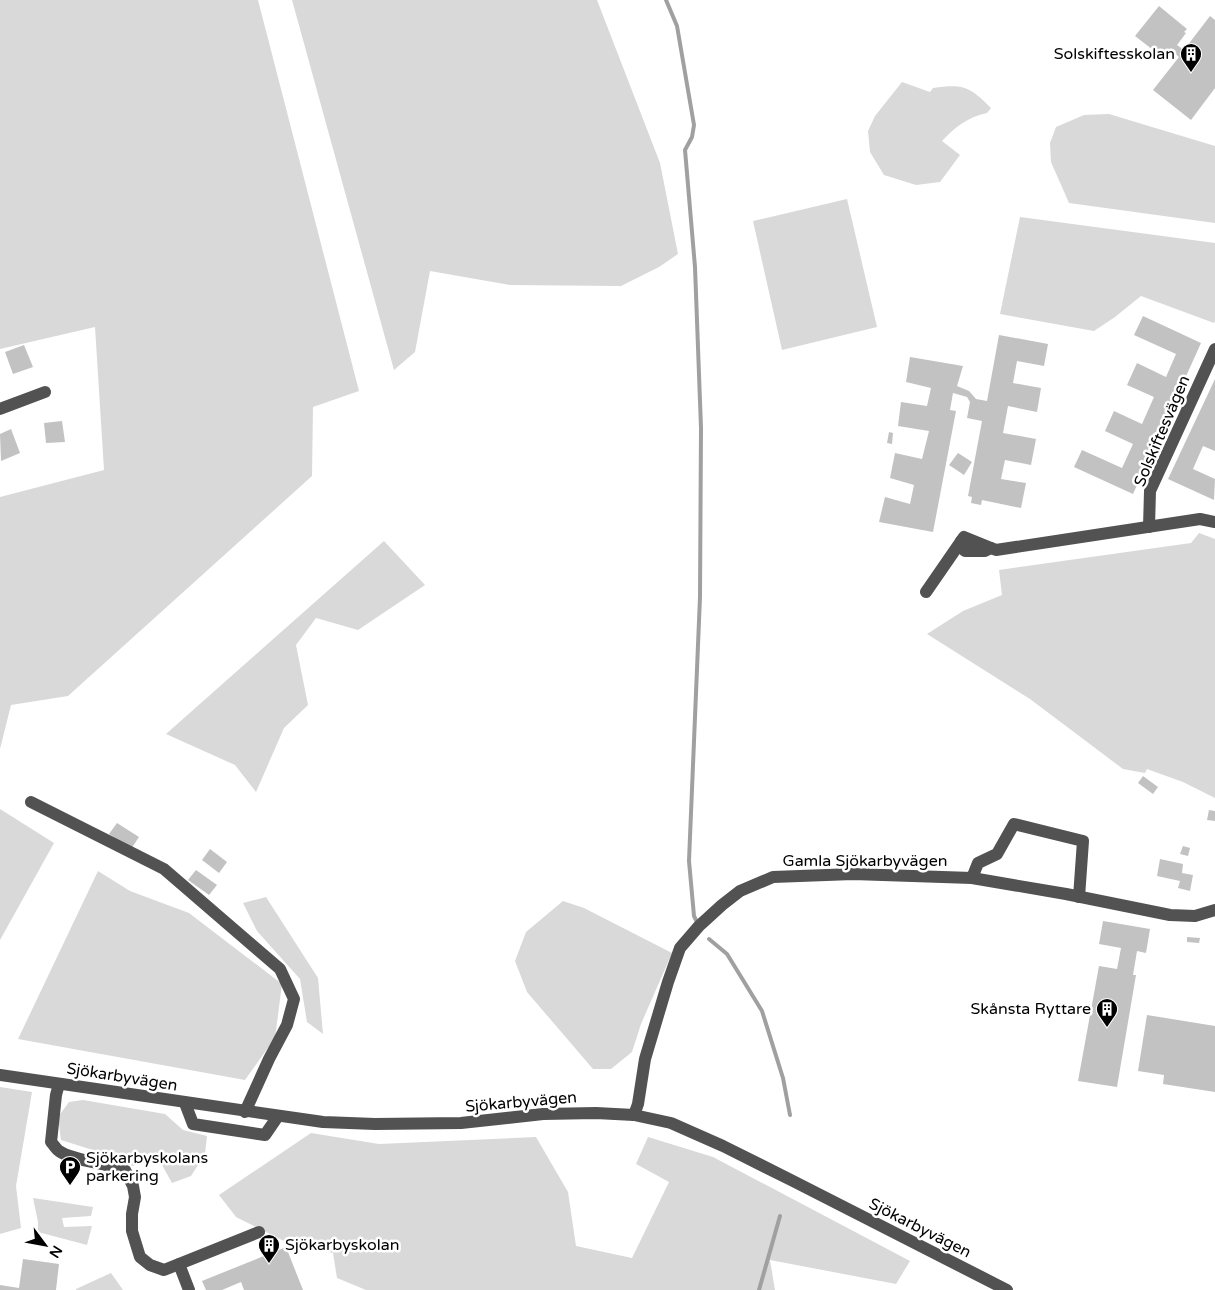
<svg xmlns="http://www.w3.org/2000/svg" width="1215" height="1290" font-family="'Varela Round',sans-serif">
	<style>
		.green { fill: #d9d9d9 }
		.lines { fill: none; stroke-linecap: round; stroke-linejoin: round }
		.stream { stroke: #a0a0a0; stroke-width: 4 }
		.building { fill: #c2c2c2 }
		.minor { stroke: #525252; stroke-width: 12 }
		.labels { text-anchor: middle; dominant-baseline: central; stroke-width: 5; stroke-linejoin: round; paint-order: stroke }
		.poi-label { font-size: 16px; fill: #000; stroke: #fff; text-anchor: end }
		.street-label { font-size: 16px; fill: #000; stroke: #fff }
	</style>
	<rect width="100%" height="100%" fill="#fff"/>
	<!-- green -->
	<g class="green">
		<polygon points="0,0 258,0 359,391 313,407 312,476 68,696 11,705 0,749 0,497 104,470 95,327 0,349"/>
		<polygon points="292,0 597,0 660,163 678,254 659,267 621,286 510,285 430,271 415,352 394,370"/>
		<path d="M902,82L930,92L933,88C963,84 969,86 991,108L987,113C968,117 955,127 942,141L960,155L940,182L916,185L884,175L870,152L868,131L875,116Z"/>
		<polygon points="1109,114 1215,146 1215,223 1069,203 1051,162 1050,143 1056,127 1084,115"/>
		<polygon points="847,199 877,327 782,350 753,221"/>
		<polygon points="1020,217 1215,243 1215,321 1214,323 1141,296 1115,317 1094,331 1000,314"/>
		<polygon points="1199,533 1215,539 1215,798 1183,782 1147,769 1145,773 1123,769 1030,699 927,634 963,611 1002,595 999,570 1191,543"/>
		<polygon points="384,541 425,585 358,630 316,618 296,645 308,705 284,728 256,792 235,765 166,734"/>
		<polygon points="0,809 54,843 0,940"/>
		<polygon points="98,871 130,891 189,913 282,984 275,1038 245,1080 18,1039"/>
		<polygon points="266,897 318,978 323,1034 307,1022 300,979 257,931 243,903"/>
		<polygon points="563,901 584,908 672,953 641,1024 632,1052 611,1069 593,1069 527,992 515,961 526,932"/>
		<polygon points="0,1087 32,1092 16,1186 21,1228 0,1234"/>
		<polygon points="83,1100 165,1114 183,1130 207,1136 205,1154 191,1176 172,1183 157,1156 133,1166 99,1152 61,1140 58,1117 69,1102"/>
		<polygon points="311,1133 379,1144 536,1137 568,1192 576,1246 632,1258 669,1182 636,1164 648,1137 713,1157 910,1261 896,1284 770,1260 775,1290 366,1290 337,1278 333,1253 284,1241 236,1217 219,1195"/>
		<polygon points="33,1198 93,1207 91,1216 62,1218 64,1227 92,1226 87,1245 38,1232 38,1222"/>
		<polygon points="111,1273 123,1290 76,1290 76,1289"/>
	</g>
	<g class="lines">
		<!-- stream -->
		<g class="stream">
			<polyline points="666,0 677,26 694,125 692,137 685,150 695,267 701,428 700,597 689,861 694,916 697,922"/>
			<polyline points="709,939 727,954 762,1011 783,1078 790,1115"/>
			<polyline points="759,1290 780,1216"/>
		</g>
	</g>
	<!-- building -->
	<g class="building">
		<polygon points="1159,6 1187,29 1184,32 1186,33 1177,45 1184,50 1210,16 1215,20 1215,88 1191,120 1153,90 1179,57 1172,51 1170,53 1168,52 1164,56 1159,52 1157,53 1135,36"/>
		<polygon points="1143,316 1201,343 1133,494 1074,467 1082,450 1122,468 1133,444 1105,431 1114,411 1142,424 1154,397 1127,385 1137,363 1166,377 1176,354 1134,335"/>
		<polygon points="999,335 1048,344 1044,366 1017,361 1013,383 1041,388 1037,412 1008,406 1003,433 1036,439 1031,465 1005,460 1001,479 1026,483 1021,508 982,500 981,505 971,503 972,497 968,496 982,421 967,418 970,402 967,397 953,393 950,410 956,411 933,532 879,522 885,497 910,504 914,485 890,478 895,453 922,459 929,431 898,426 901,402 927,406 931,388 906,382 910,357 963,366 957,386 969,391 976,399 987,401"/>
		<polygon points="24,345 33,367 13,374 5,352"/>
		<polygon points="1215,379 1215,451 1203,446 1193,469 1215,479 1214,500 1168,479"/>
		<polygon points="62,421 65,442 46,443 44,423"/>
		<polygon points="11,429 20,453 1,461 0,434"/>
		<polygon points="889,432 893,433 892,444 887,443"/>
		<polygon points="958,453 972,462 964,475 949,465"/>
		<polygon points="1143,776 1158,787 1153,794 1138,783"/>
		<polygon points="1209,810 1215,811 1215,821 1207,820"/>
		<polygon points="117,823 139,837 131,849 109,834"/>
		<polygon points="1183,846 1190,848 1188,856 1180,854"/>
		<polygon points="210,849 227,862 219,873 202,860"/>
		<polygon points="1160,859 1183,864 1182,873 1193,875 1190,891 1178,888 1180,881 1157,876"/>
		<polygon points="196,870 217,885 209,895 188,880"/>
		<polygon points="1103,921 1150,929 1146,953 1137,951 1133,975 1136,975 1117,1087 1078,1081 1099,966 1117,969 1121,948 1099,944"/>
		<polygon points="1187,937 1200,938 1199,943 1187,942"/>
		<polygon points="1147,1015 1215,1026 1215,1092 1163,1084 1164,1075 1138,1071"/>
		<polygon points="286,1247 303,1290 244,1290 241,1282 222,1290 206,1290 202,1281"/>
		<polygon points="23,1259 59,1264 56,1290 0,1290 0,1285 19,1288"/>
	</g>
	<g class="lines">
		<!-- minor -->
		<g class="minor">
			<polyline points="0,409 45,392"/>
			<polyline points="1149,527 1150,491 1215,349"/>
			<polyline points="961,541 963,549 965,551 985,551 991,548"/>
			<polyline points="926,592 964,537 996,550 1200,519 1215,522"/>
			<polyline points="31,802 164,869 280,969 294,999 287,1025 269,1059 245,1112"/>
			<polyline points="972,878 978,863 997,854 1014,824 1083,841 1079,897"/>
			<polyline points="0,1075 323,1122 375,1124 461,1123 543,1114 596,1113 634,1115 671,1123 723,1146 793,1181 1007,1290"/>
			<path d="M59,1084L56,1095L51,1142C54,1145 56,1149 59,1151C73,1161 107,1163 125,1170L133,1186L135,1197L132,1214V1231L140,1257L150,1265L164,1270L259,1232"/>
			<polyline points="185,1103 193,1124 265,1135 278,1116"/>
			<polyline points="634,1115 638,1104 645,1059 668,982 680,948 699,926 722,905 740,891 773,877 853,874 972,878 1066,894 1170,915 1195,916 1215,910"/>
			<polyline points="179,1264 189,1290"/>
		</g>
	</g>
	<!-- icons -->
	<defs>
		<g id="building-pin" transform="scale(1.125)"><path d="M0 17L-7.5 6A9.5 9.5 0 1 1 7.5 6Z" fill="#000" stroke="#fff"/><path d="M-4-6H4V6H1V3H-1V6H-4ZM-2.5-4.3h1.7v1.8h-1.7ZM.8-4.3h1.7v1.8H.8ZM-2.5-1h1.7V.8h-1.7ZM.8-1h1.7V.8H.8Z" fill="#fff"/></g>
		<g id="parking-pin" transform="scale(1.125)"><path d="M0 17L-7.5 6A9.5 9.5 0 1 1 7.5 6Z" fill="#000" stroke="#fff"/><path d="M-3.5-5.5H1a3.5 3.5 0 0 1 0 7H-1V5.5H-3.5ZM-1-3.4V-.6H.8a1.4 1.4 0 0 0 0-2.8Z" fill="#fff"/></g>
	</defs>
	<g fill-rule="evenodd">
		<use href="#building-pin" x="1191" y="54"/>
		<use href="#building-pin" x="1107" y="1009"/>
		<use href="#parking-pin" x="70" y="1167"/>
		<use href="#building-pin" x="269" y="1245"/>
	</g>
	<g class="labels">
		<!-- poi labels -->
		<g class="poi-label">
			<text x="1175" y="54">Solskiftesskolan</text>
			<text x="1091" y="1009">Skånsta Ryttare</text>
			<text x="86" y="1158" text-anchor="start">Sjökarbyskolans<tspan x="86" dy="18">parkering</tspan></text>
			<text x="285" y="1245" text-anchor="start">Sjökarbyskolan</text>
		</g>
		<!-- street labels -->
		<g class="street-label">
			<text transform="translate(1162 431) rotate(-67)">Solskiftesvägen</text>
			<text x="865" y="861">Gamla Sjökarbyvägen</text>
			<text transform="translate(122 1077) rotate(9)">Sjökarbyvägen</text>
			<text transform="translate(521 1102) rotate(-5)">Sjökarbyvägen</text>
			<text transform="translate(920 1228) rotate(27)">Sjökarbyvägen</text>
		</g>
	</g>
	<!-- north arrow -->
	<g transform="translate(45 1245) rotate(122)" stroke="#ffffff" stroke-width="4" paint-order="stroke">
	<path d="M0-4L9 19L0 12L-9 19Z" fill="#000000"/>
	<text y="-8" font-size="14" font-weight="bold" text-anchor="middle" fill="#000000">N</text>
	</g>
</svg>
